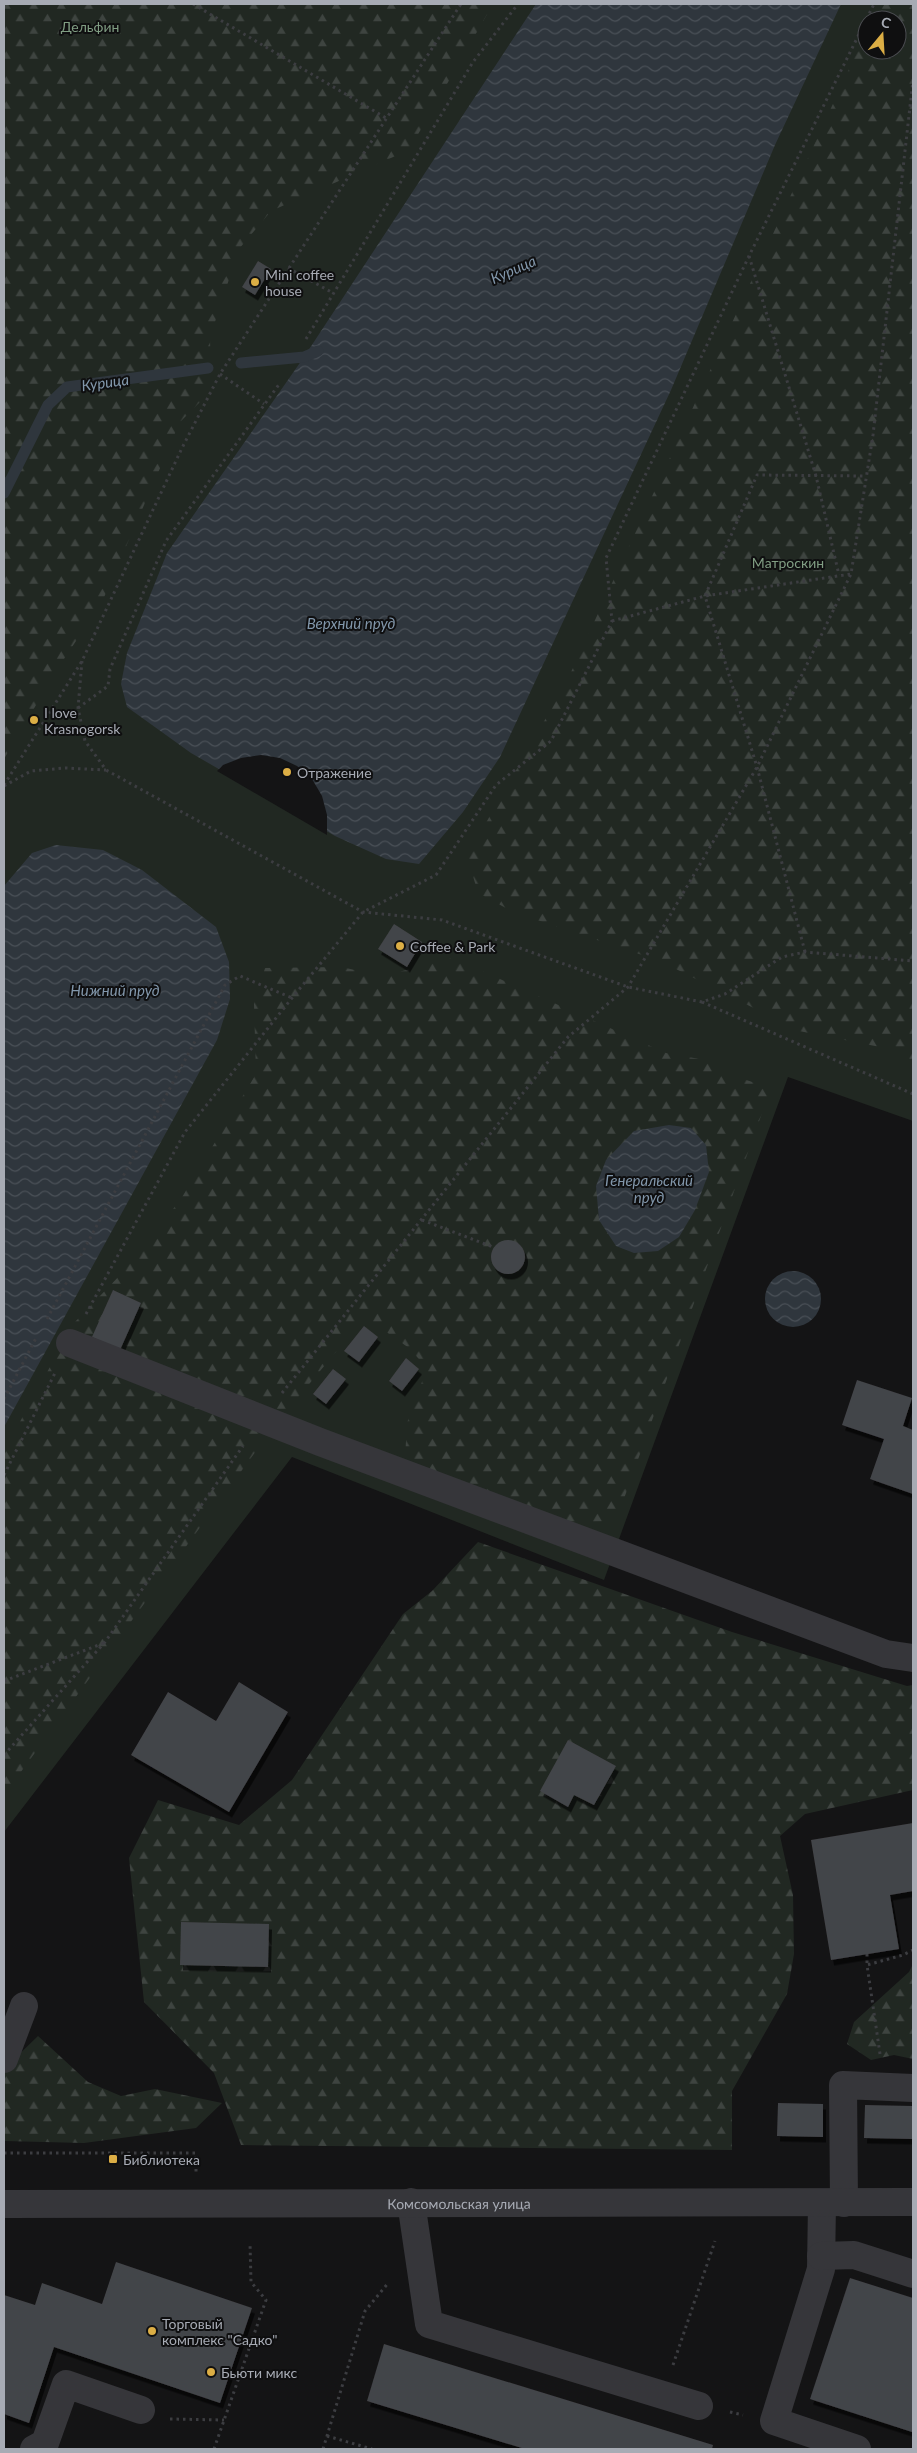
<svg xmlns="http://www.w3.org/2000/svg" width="917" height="2453" font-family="Lato,sans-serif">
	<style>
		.green { fill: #212822; fill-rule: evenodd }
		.forest { fill: url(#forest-firs) }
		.water { fill: url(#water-waves) }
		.pier { fill: #141415 }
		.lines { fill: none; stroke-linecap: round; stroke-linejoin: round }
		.stream { stroke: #2f363d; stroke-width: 11 }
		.building { fill: #434448; filter: url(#shadow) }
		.path { stroke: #3c3d41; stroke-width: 3; stroke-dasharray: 2.5 4; stroke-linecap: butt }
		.minor { stroke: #36363a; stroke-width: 28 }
		.poi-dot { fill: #dcae45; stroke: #0f0f10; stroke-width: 2 }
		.labels { text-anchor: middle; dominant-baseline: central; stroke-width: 4; stroke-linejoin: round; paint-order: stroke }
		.park-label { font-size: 14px; fill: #809d83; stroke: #0f0f10 }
		.poi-label { font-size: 14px; fill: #a7abb4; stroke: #0f0f10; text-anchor: start }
		.street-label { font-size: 14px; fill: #a7abb4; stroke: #0f0f10 }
		.water-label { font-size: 15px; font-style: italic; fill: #8297ab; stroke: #0f0f10 }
	</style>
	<defs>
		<pattern id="forest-firs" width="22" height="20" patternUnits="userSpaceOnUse" patternTransform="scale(1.25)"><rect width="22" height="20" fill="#212822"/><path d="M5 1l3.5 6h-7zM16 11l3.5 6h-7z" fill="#3e4440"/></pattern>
		<pattern id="water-waves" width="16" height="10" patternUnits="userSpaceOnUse" patternTransform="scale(1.25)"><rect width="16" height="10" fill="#2f363d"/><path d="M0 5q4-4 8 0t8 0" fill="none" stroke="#4a5057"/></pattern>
		<filter id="shadow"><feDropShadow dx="3" dy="5.5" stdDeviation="0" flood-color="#0009"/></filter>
	</defs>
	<rect width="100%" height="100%" fill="#141415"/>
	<!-- green -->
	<path class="green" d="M4,4H913V1121L788,1077L604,1580L292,1457L4,1832ZM867,20H897V50H867Z"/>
	<!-- forest -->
	<g class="forest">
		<polygon points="4,4 493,4 409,150 271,211 239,249 210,337 211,391 180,422 102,602 58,668 4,759"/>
		<polygon points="880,4 913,4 913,1061 875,1046 799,1031 660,961 513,912 478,893 467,856 566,683 867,30 867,50 897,50 897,20 872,20"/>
		<polygon points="453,958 666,1053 705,1060 740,1078 771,1088 616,1521 539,1524 438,1489 405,1459 407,1423 427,1368 409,1348 365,1317 275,1425 4,1795 4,1451 74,1323 124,1271 181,1199 256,1074 254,1004 265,968 341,967 383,976"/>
		<polygon points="478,1542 732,1632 907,1686 913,1685 913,1790 805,1814 780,1836 793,1895 794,1954 787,1994 732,2091 732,2150 241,2145 214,2073 144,2002 129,1858 158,1800 239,1825 292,1780 403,1614 432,1591"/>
		<polygon points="913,1964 913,2059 894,2055 871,2060 847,2044 854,2022 909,1972"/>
		<polygon points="38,2036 88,2082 121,2096 155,2089 222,2103 196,2128 84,2143 4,2141 4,2069"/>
	</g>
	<!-- water -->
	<g class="water">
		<polygon points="536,4 841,4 775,145 671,390 500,757 463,812 419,864 386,859 335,836 191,753 127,707 121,684 127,653 167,553 304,357"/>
		<polygon points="56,845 103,850 142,870 216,927 229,962 230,999 217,1040 4,1427 4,886 32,853"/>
		<polygon points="669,1125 691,1128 706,1145 709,1172 695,1210 679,1237 658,1251 634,1253 616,1246 599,1220 596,1186 606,1160 634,1131"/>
		<circle cx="793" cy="1299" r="28"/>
	</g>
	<!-- pier -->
	<polygon class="pier" points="261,755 280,758 297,766 312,779 322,796 327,815 327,835 217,771 223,765 241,758"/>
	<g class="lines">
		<!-- stream -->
		<g class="stream">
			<polyline points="241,363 304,357 318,351"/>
			<polyline points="4,493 48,405 67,387 208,368"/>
		</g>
	</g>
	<!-- building -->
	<g class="building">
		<polygon points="258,261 271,269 255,295 242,287"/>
		<polygon points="394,924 422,942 407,967 378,949"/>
		<circle cx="508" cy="1257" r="17"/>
		<polygon points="113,1290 141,1303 120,1350 92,1337"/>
		<polygon points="364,1326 378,1337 359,1362 344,1351"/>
		<polygon points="406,1358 419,1369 402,1391 389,1381"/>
		<polygon points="333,1369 346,1379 326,1404 313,1394"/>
		<polygon points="857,1380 912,1398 903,1426 913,1430 913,1494 870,1479 884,1439 842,1425"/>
		<polygon points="239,1682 288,1712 229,1812 131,1755 168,1692 216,1721"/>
		<polygon points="568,1740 616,1766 594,1805 574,1795 568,1807 540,1791"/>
		<polygon points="913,1823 913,1891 890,1895 899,1949 831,1960 811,1840"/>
		<polygon points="181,1922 269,1924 268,1967 180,1965"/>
		<polygon points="778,2103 823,2104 823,2137 777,2136"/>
		<polygon points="865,2105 913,2106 913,2139 864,2138"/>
		<polygon points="116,2262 252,2308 220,2403 54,2347 29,2423 4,2414 4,2295 35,2305 42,2283 102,2304"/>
		<polygon points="850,2278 913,2298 912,2432 810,2399"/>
		<polygon points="384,2344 713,2445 712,2449 525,2449 367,2401"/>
	</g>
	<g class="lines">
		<!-- path -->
		<g class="path">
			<polyline points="193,4 386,118"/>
			<polyline points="749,256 816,476 839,575"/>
			<polyline points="288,268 333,293"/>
			<polyline points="306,339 473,62 518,4"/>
			<polyline points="220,374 264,404"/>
			<polyline points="612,621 705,596 851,574"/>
			<polyline points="82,661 78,708 85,741 106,770 363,912 442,920 628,987 702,1002 725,994 782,957 805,952 913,961"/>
			<polyline points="78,708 108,686 110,669 166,541 280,383"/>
			<polyline points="4,785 82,661 182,448 220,374 461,4"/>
			<polyline points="4,786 31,771 65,768 106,770"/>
			<polyline points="805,952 757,767 705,596 757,475 866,476"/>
			<polyline points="702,1002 913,1094"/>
			<polyline points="422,1220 493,1247"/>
			<polyline points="86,1314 185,1132 292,998 363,912 436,875 496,785 551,741 612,621 606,558 749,256 874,4"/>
			<polyline points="47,1319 225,985 240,976 292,998"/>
			<polyline points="282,1393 568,1037 628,987 757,767 851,574 873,435 913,80"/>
			<polyline points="4,1399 36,1338"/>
			<polyline points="4,1475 56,1371"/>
			<polyline points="4,1681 104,1643"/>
			<polyline points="4,1755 105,1642 243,1446"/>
			<polyline points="867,1954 867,1965"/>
			<polyline points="880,2054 867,1965 903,1955 913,1950"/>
			<polyline points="4,2153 196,2153 196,2172"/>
			<polyline points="673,2365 715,2241"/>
			<polyline points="730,2412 743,2415"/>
			<polyline points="170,2419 224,2420"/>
			<polyline points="327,2436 372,2449"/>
			<polyline points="214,2449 266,2300 251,2282 250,2243"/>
			<polyline points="323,2449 365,2311 389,2282"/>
		</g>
		<!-- minor -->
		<g class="minor">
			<polyline points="70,1343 320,1442 886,1654 913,1658"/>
			<polyline points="4,2059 24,2006"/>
			<polyline points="411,2202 429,2324 699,2406"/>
			<polyline points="822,2203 821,2269 774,2421 857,2449"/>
			<polyline points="844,2203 843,2085 913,2088"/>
			<path id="s1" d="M4,2204L913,2202"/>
			<polyline points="821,2256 854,2255 913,2274"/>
			<polyline points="34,2449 45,2443 66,2384 141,2410"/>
		</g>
	</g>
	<!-- markers -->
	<g class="poi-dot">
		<circle cx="255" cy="282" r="5"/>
		<circle cx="34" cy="720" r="5"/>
		<circle cx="287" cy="772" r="5"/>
		<circle cx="400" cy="946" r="5"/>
		<rect x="108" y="2154" width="10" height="10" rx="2.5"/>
		<circle cx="152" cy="2331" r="5"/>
		<circle cx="211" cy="2372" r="5"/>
	</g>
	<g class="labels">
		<!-- park labels -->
		<g class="park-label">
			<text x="90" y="26">Дельфин</text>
			<text x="788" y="562">Матроскин</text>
		</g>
		<!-- poi labels -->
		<g class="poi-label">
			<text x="265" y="274">Mini coffee<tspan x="265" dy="16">house</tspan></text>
			<text x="44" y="712">I love<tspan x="44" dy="16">Krasnogorsk</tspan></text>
			<text x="297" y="772">Отражение</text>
			<text x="410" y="946">Coffee &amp; Park</text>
			<text x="123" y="2159">Библиотека</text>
			<text x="162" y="2323">Торговый<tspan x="162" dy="16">комплекс "Садко"</tspan></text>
			<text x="221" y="2372">Бьюти микс</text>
		</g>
		<!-- street labels -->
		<g class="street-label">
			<text stroke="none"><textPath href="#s1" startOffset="455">Комсомольская улица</textPath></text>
		</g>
		<!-- water labels -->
		<g class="water-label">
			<text transform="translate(513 269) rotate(-24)">Курица</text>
			<text transform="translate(105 382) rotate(-8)">Курица</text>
			<text x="351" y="623">Верхний пруд</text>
			<text x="115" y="990">Нижний пруд</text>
			<text x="649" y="1180">Генеральский<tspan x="649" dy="17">пруд</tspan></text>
		</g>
	</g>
	<!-- border -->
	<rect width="917" height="2453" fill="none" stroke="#a7abb4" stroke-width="10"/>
	<!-- north arrow -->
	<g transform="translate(882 35) rotate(18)"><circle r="24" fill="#0f0f10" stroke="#4c4d52"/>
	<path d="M0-4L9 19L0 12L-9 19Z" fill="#dcae45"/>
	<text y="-8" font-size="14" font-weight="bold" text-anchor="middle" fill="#a7abb4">С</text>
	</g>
</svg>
